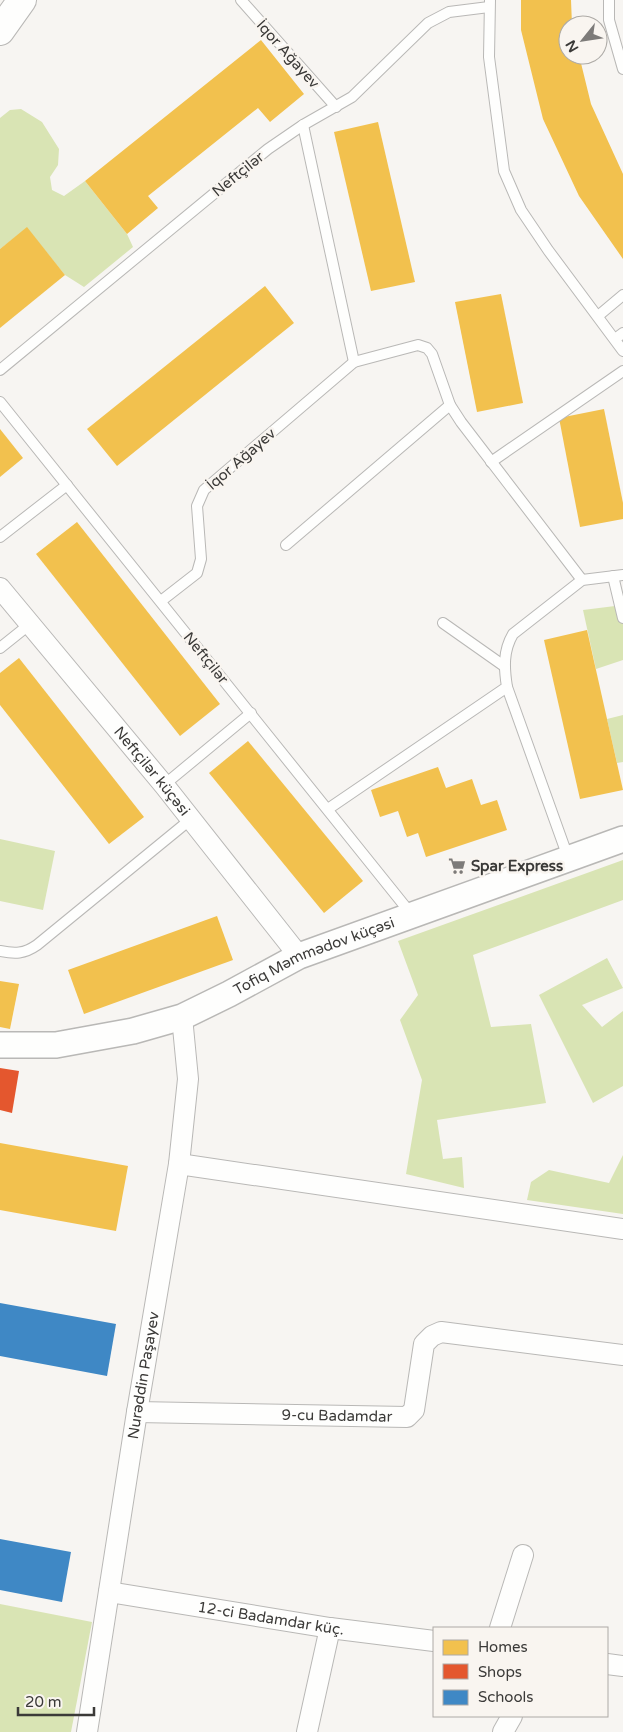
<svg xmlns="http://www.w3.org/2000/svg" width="623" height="1732" font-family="'Varela Round',sans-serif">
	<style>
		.green { fill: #d9e4b4 }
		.homes { fill: #f2c14e }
		.shops { fill: #e4572e }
		.schools { fill: #3f88c5 }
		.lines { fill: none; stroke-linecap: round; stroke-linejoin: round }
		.service-casing { stroke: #b9b8b6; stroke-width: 12 }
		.minor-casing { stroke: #b9b8b6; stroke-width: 22 }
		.tertiary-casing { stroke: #b9b8b6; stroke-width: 28 }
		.secondary-casing { stroke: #b9b8b6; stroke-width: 30 }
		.service { stroke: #fefefd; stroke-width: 10 }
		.minor { stroke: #fefefd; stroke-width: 20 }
		.tertiary { stroke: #fefefd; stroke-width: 25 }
		.secondary { stroke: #fefefd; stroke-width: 28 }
		.labels { text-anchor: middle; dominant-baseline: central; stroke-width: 5; stroke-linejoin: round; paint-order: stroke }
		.street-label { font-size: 15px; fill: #3b3a38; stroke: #f9f5f0 }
		.poi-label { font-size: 15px; font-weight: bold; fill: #3b3a38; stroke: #f9f5f0; text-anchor: start }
	</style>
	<rect width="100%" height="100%" fill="#f7f5f2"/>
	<!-- green -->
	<g class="green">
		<polygon points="21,109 42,122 59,149 58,165 50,177 52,190 64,196 85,181 127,234 133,247 84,287 65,275 27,228 0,249 0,118 10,110"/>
		<polygon points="623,605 623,660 596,669 583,610"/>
		<polygon points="623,715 623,762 617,763 607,719"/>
		<polygon points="0,839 55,851 43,910 0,901"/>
		<polygon points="623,860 623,900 473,955 491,1027 531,1024 546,1103 437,1120 443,1159 462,1157 464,1188 406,1174 422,1080 400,1020 418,995 398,941"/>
		<polygon points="607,958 623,988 582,1005 602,1027 623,1011 623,1086 593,1103 539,995"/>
		<polygon points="623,1155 623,1214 527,1200 531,1182 549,1170 609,1183"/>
		<polygon points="0,1604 92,1622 71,1732 0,1732"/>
	</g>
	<!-- homes -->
	<g class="homes">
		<polygon points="521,0 571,0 572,25 568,25 568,55 579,55 591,104 623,174 623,259 579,196 543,119 521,30"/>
		<polygon points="261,40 304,94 270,122 258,108 148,196 158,208 127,234 85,181"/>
		<polygon points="378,122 415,282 371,291 334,132"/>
		<polygon points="27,227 65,275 0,328 0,249"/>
		<polygon points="265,286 294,323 117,466 87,429"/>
		<polygon points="501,294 523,403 477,412 455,302"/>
		<polygon points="604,409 623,503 623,519 580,527 559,418"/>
		<polygon points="0,429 23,458 0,477"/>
		<polygon points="77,522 220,704 180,736 36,554"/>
		<polygon points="587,630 623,790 580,799 544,640"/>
		<polygon points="19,658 144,817 109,844 0,705 0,673"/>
		<polygon points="248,741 363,881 324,913 209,773"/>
		<polygon points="438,767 446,788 472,779 481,805 497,800 507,830 426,857 418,833 407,837 398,811 380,817 371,790"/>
		<polygon points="217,916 233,960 84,1014 68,970"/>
		<polygon points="0,981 19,984 10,1029 0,1027"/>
		<polygon points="0,1143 128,1166 116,1231 0,1210"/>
	</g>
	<!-- shops -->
	<polygon class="shops" points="0,1068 19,1071 12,1113 0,1110"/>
	<!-- schools -->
	<g class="schools">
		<polygon points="0,1303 116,1324 107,1376 0,1356"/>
		<polygon points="0,1539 71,1552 62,1602 0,1590"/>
	</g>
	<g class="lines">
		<!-- service casing -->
		<g class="service-casing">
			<g id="service">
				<polyline points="241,0 336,107"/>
				<polyline points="490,0 489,57 504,171 521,210 548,250 623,351"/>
				<polyline points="609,0 609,20 623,69"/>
				<polyline points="303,125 354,362"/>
				<polyline points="598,316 623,295"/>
				<polyline points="615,339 623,333"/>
				<polyline points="0,370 268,149 303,125 352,97 428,23 449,12 489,7"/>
				<polyline points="0,402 412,915"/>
				<polyline points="491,462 623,371"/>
				<polyline points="0,537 67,485"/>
				<polyline points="286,545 450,405"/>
				<polyline points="613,576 623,618"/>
				<polyline points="161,601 197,573 201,559 197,506 204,490 354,362 418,345 427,348 432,354 450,405 461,422 582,580"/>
				<polyline points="443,623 504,666"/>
				<polyline points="0,648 30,624"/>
				<polyline points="507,687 569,860"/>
				<polyline points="164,785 251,713"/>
				<path d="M328,809L507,687C504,668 503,651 513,634L582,580L623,575"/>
				<path d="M0,951C15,954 24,954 37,945L191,819"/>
			</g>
		</g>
		<!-- minor casing -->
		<g class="minor-casing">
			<g id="minor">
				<path id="s1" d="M0,588L164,785L299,956"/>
				<polyline points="179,1164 623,1229"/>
				<path id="s2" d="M137,1412L407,1417L414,1410L424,1344L432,1336L441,1332L623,1355"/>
				<path id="s3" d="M109,1592L330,1628L434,1641"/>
				<polyline points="500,1628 523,1555"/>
				<polyline points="607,1664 623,1666"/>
				<path id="s4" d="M87,1732L137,1412L179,1164L188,1079L182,1017"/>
				<polyline points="307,1732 330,1628"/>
				<polyline points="503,1732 512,1716"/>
			</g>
		</g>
		<!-- tertiary casing -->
		<g class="tertiary-casing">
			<g id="tertiary">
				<path id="s5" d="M0,1045H56L133,1031L182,1017L229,994L299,956L623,839"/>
			</g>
		</g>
		<!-- secondary casing -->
		<g class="secondary-casing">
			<polyline id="secondary" points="0,31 22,0"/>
		</g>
		<!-- service -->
		<use href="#service" class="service"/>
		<!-- minor -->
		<use href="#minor" class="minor"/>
		<!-- tertiary -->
		<use href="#tertiary" class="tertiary"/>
		<!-- secondary -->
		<use href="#secondary" class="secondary"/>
	</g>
	<!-- icons -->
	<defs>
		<g id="supermarket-bare" transform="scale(1.35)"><path d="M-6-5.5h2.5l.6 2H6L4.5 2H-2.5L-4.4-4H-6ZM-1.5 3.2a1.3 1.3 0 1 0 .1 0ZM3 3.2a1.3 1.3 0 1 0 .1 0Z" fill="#7d7b79" stroke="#f9f5f0" stroke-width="2.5" paint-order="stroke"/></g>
	</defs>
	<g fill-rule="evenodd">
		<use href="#supermarket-bare" x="457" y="866"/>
	</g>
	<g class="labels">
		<!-- street labels -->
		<g class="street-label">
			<text transform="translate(288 54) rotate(48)">İqor Ağayev</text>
			<text transform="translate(238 174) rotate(-39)">Neftçilər</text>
			<text transform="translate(241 459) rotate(-41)">İqor Ağayev</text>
			<text transform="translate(206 658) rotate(51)">Neftçilər</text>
			<text stroke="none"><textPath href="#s1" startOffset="238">Neftçilər küçəsi</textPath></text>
			<text stroke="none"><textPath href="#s5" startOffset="331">Tofiq Məmmədov küçəsi</textPath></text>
			<text stroke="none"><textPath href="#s4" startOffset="361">Nurəddin Paşayev</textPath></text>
			<text stroke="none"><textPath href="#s2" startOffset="200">9-cu Badamdar</textPath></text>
			<text stroke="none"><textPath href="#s3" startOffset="164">12-ci Badamdar küç.</textPath></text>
		</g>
		<!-- poi labels -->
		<g class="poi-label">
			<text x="471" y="866">Spar Express</text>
		</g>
	</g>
	<!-- legend -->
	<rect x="433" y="1627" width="175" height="90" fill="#f9f5f0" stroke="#adaaa6"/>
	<rect x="443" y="1640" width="25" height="15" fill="#f2c14e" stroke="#adaaa6"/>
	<text x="478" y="1652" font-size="15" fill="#3b3a38">Homes</text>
	<rect x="443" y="1664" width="25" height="15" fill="#e4572e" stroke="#adaaa6"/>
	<text x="478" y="1677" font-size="15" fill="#3b3a38">Shops</text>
	<rect x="443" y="1690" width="25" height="15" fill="#3f88c5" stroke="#adaaa6"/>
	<text x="478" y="1702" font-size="15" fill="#3b3a38">Schools</text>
	<!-- north arrow -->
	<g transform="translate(583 40) rotate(240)"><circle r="24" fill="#f9f5f0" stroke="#adaaa6"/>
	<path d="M0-4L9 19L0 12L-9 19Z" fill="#7d7b79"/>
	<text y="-8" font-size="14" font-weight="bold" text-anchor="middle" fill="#3b3a38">N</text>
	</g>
	<!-- scale -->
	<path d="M18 1707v8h76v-8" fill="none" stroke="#3b3a38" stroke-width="2.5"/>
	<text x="25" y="1707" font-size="15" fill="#3b3a38" stroke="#f9f5f0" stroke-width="4" paint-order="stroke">20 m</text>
</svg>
